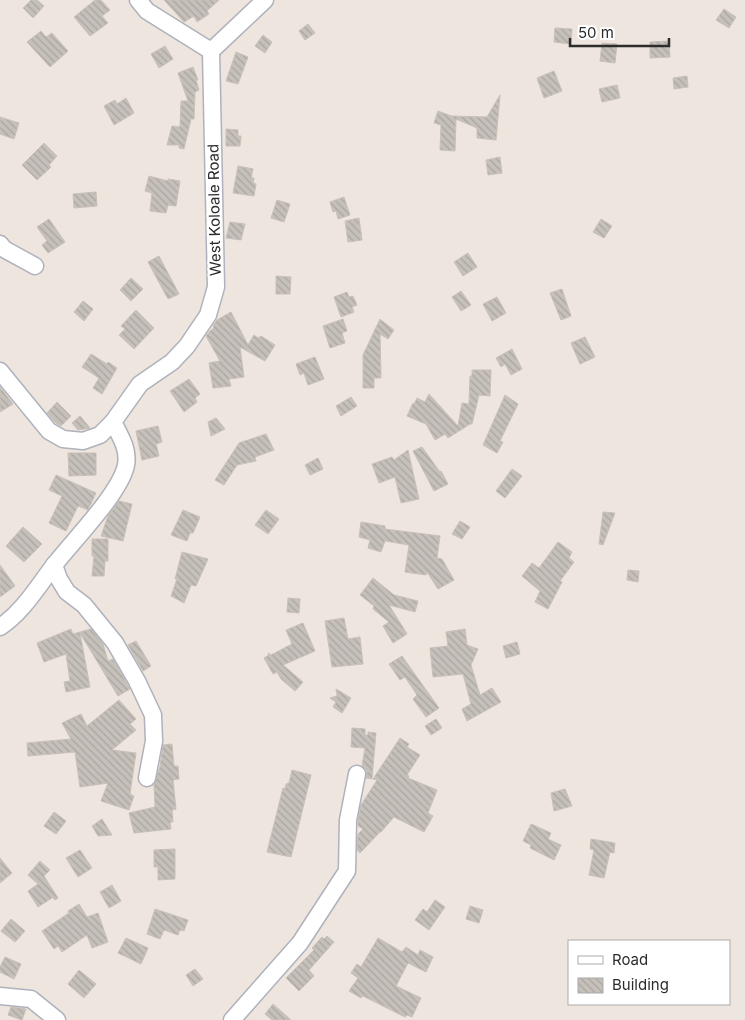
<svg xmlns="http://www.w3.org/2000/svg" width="745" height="1020" font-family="Inter,sans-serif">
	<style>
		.building { fill: url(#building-back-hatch); stroke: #c9c1b8 }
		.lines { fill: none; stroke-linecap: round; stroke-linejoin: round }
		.street-casing { stroke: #afb2bc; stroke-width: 19 }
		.street { stroke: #fff; stroke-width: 16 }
		.labels { text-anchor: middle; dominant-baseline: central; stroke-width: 4.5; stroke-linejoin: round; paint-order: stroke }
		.street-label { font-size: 15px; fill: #2c2c2c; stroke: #fff }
	</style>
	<defs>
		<pattern id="building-back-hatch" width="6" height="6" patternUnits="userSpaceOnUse" patternTransform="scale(1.25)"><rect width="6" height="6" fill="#c6c0ba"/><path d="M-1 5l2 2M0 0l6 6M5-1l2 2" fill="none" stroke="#aaa5a0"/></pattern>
	</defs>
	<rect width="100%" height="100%" fill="#ede5de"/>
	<!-- building -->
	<g class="building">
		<polygon points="31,0 37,0 44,6 33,18 23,8"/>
		<polygon points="95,0 101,0 110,10 102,16 108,23 90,36 74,17"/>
		<polygon points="164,0 219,0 207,11 209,14 197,22 194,16 184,22"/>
		<polygon points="724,9 736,17 729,28 716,20"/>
		<polygon points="308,24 315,33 305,40 299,31"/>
		<polygon points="555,28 572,29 571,44 554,42"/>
		<polygon points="41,31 46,37 52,33 68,51 50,67 27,42"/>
		<polygon points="263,35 272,42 265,53 255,46"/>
		<polygon points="669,41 670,57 650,58 650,42"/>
		<polygon points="602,43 617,44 615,63 600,61"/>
		<polygon points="165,46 173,59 159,68 151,54"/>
		<polygon points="236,52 248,57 238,84 226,81"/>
		<polygon points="193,67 198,80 196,80 199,90 195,92 194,119 191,119 184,149 179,148 179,145 167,145 172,126 180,127 181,101 188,101 178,73"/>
		<polygon points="554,71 562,91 544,98 537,78"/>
		<polygon points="687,76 688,87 674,89 673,78"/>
		<polygon points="617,85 620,98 602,102 599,89"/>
		<polygon points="500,95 496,140 477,138 477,128 456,119 455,151 440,150 441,125 434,123 438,111 451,116 487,117"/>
		<polygon points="126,98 134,113 114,125 104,106 115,100 117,104"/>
		<polygon points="0,117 19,123 14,139 0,134"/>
		<polygon points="226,129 238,130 238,136 241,136 240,146 226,146"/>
		<polygon points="44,143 57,156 49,165 51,167 37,180 22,165"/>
		<polygon points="500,157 502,173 488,175 486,160"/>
		<polygon points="238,166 253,169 251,178 254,178 253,183 256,184 254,196 233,193"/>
		<polygon points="149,176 168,181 168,179 180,181 176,206 168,205 166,213 150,211 152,193 145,191"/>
		<polygon points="96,192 97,206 74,208 73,194"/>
		<polygon points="344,197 350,215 338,219 336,211 333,212 330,202"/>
		<polygon points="277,200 290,204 284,222 271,218"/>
		<polygon points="359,218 362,240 348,242 345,221"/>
		<polygon points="49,219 65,242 48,253 42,245 47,241 37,227"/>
		<polygon points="601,219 612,226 604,238 593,232"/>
		<polygon points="230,222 245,224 241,240 226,238"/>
		<polygon points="468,253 477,267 463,276 454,262"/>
		<polygon points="159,256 179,294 168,299 148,262"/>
		<polygon points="276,276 291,277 290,294 276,294"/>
		<polygon points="131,278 143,289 131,301 120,290"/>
		<polygon points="562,289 571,316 561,320 550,293"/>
		<polygon points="461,291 471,305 461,311 452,297"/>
		<polygon points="347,292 349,297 353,296 357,305 352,307 354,312 341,317 334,297"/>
		<polygon points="497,297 506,313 492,321 483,304"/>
		<polygon points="83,301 93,309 84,321 74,312"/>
		<polygon points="136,310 154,328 134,349 119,335 125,329 121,326"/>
		<polygon points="231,312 248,345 254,335 258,338 261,336 275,345 265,361 240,347 244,377 229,379 231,386 213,388 209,363 220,361 206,336 210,331 214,328 213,326 217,320"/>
		<polygon points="343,319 347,331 342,333 345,343 330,348 323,326"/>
		<polygon points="380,319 380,322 381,320 394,330 388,339 380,334 381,378 374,378 374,388 363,388 363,355"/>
		<polygon points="585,337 595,357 580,364 571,343"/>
		<polygon points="512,349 522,369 511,375 505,364 501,367 496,358"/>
		<polygon points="91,354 107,364 108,362 117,368 102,394 93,388 99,378 82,367"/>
		<polygon points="315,357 324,379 308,385 304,373 300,375 296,364"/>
		<polygon points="472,370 491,370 490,396 479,395 472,424 470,424 448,438 445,434 435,440 426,424 407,416 413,403 414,404 417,398 425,402 429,394 458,426 462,403 469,404 470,376 472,376"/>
		<polygon points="189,379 200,394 195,398 197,402 184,412 170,391"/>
		<polygon points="0,387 13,404 0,412"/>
		<polygon points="505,395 518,404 500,441 503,442 497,453 483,445"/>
		<polygon points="351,397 357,406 341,416 336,406"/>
		<polygon points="57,402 71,416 61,426 56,423 47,413"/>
		<polygon points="80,416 90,428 78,430 72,423"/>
		<polygon points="216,418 225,429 211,436 208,422"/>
		<polygon points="158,426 162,442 156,444 159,456 142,460 136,431"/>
		<polygon points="266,434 274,450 255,457 256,461 237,465 224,485 215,480 239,443"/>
		<polygon points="422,447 440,472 441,471 448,484 434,491 413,451"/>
		<polygon points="408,450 419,499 401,503 395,477 379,483 372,464 392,457 394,460"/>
		<polygon points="68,453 96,453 96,475 69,476"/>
		<polygon points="318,458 323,469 310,475 305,465"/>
		<polygon points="512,469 522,476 505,498 496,491"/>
		<polygon points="56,475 96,493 88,510 78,506 66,531 49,523 62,496 49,490"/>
		<polygon points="119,501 132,504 123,541 101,536 108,516"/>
		<polygon points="183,510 200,517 193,533 190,533 187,541 171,535"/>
		<polygon points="266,510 279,519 268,534 255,525"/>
		<polygon points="603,512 615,513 603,545 599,544"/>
		<polygon points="460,521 470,527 462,539 452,534"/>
		<polygon points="361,522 385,526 385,529 440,536 437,558 442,559 454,580 438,589 427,572 426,575 405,572 409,545 385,541 381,552 368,548 370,540 359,537"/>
		<polygon points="23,527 42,544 24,562 6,546"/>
		<polygon points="92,539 108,539 108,561 105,561 104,576 92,576 94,556 92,556"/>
		<polygon points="558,542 572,552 569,558 574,562 560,581 562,582 548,609 535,602 540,591 522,576 532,563 539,568"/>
		<polygon points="182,552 208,559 196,586 191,585 184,603 171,596 177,579 175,579"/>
		<polygon points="0,565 15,586 0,597"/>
		<polygon points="628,570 639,571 638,582 627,580"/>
		<polygon points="373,578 394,595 418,601 415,612 389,605 407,634 393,643 383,626 389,622 373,609 374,606 360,595"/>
		<polygon points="288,598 300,599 299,613 287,612"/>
		<polygon points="344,618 348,639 360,637 363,664 332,667 325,621"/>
		<polygon points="303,623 315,651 283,665 303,682 295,691 281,679 277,672 273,674 264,658 269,655 268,653 271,655 292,644 286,630"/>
		<polygon points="71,629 73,634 91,629 103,644 108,661 113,659 130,689 118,696 80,633 90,687 66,692 64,682 70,681 66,654 44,662 37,643"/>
		<polygon points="465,629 467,645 478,649 471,665 480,695 492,688 501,702 467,721 462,709 471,704 463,674 433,677 430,648 448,646 446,632"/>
		<polygon points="136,641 151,666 143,671 128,645"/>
		<polygon points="517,642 520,654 506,658 503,646"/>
		<polygon points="402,656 439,708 426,717 413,699 417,695 405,677 400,680 389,664"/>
		<polygon points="336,689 351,698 342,713 333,707 336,702 330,698 337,696"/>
		<polygon points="119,700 136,719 130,724 136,730 112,750 136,753 130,794 134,796 129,810 101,801 108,783 80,787 75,752 28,756 27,743 71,739 62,723 81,714 87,726"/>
		<polygon points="436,719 442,728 431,735 425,726"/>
		<polygon points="352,728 365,729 365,735 368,735 368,732 376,733 372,779 366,778 367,771 362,766 365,748 351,747"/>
		<polygon points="400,738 409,744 407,747 420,755 407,775 409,776 408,778 437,790 428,813 433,816 424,832 394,817 381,832 380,832 360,853 357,850 358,834 363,829 358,826 358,821 361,805 377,780 373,779"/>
		<polygon points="172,744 174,766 178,766 179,779 173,780 176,809 172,810 173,822 170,822 171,829 134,833 129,813 155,807 154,785 160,767 163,745"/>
		<polygon points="292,770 311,775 291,857 267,852 283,788 285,789 286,784 289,783"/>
		<polygon points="565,789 572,806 554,811 551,793"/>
		<polygon points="54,812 66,821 56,834 44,826"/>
		<polygon points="102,819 112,835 98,836 92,826"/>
		<polygon points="531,824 551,833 548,839 561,845 554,860 530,848 531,845 523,841"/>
		<polygon points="591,839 615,843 614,853 610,852 604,878 589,875 594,850 590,849"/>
		<polygon points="175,849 175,879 158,880 158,867 154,867 154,850"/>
		<polygon points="80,850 92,868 78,877 66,858"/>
		<polygon points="0,858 12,873 0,883"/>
		<polygon points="40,861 50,870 44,876 58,898 55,900 50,895 52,898 38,907 28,891 38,884 28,875"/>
		<polygon points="112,885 121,901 109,908 100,892"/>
		<polygon points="435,900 445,907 429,930 415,920 423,909 427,912"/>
		<polygon points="79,904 87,917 98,913 108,942 92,948 87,935 62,952 58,946 54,949 42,931 69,913 68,911"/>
		<polygon points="470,906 483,910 479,923 466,919"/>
		<polygon points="155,909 188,920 184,931 180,930 178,935 164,930 160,939 147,934"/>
		<polygon points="11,919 25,931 15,942 1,931"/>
		<polygon points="327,936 334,942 309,970 314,976 299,991 286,978 314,950 312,948 322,937 324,939"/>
		<polygon points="126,938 148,948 141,964 118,953"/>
		<polygon points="378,938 402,952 406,947 418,955 420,950 433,957 426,972 408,963 396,986 421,998 412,1017 407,1015 405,1017 363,996 361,998 349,991 358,978 351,973 357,964 361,967"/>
		<polygon points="5,957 21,964 14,979 0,972 0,967"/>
		<polygon points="195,969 203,979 193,986 186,975"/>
		<polygon points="79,970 96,984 84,998 68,984"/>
		<polygon points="273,1004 291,1020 272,1020 265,1014"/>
		<polygon points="11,1007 26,1009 22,1020 8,1015"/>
	</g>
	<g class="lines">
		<!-- street casing -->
		<g class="street-casing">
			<g id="street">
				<polyline points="138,0 147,11 211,51"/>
				<polyline points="0,244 4,249 35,266"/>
				<polyline points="0,371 49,431 63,439 83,441 100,435 113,422"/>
				<polyline points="54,565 59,579 67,592 84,605 115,643 137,681 153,715 154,741 147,778"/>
				<path d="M0,627C23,612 38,586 55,564C73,541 121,492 126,465C129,449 120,436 113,422L140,384L172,362L187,346L208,315L216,287L211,51L265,0"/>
				<polyline points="0,996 31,999 57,1020"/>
				<polyline points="232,1020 300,943 347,871 348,820 357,774"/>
			</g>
		</g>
		<!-- street -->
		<use href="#street" class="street"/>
	</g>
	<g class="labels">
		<!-- street labels -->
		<g class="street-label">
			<text transform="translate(214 210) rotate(-91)">West Koloale Road</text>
		</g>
	</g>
	<!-- legend -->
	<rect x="568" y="940" width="162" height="65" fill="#ffffff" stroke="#ababab"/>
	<rect x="578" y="956" width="25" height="8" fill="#ffffff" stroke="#ababab"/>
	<text x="612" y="965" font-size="15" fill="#2c2c2c">Road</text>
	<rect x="578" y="978" width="25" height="15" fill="url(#building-back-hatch)" stroke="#ababab"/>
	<text x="612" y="990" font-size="15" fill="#2c2c2c">Building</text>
	<!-- scale -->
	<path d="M570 38v8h99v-8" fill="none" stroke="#2c2c2c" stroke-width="2.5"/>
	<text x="578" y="38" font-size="15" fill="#2c2c2c" stroke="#ffffff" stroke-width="4" paint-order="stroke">50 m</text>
</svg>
